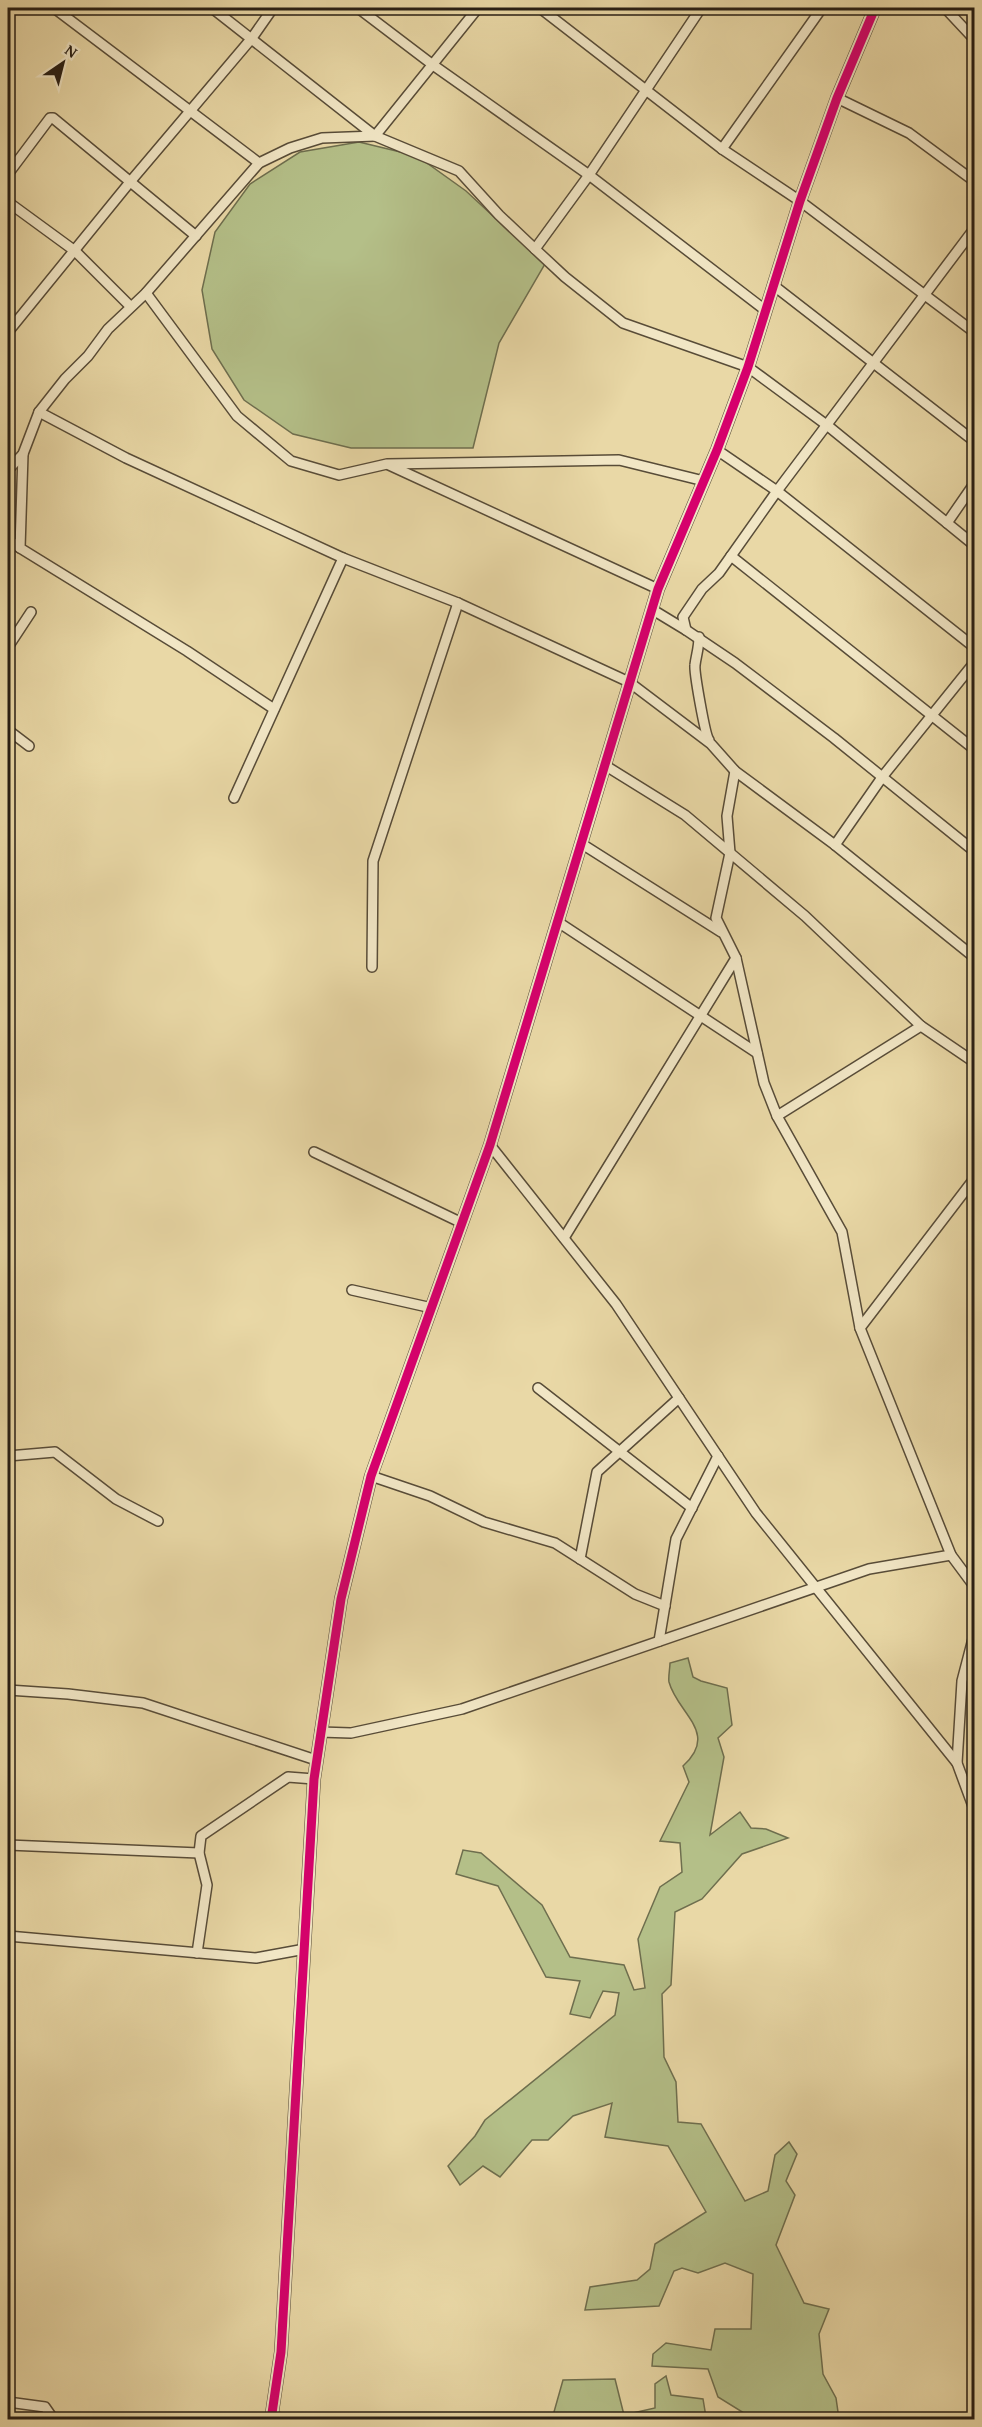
<svg xmlns="http://www.w3.org/2000/svg" width="982" height="2427" font-family="'Gentium Book Plus',serif">
	<style>
		.green { fill: #b4bf88; stroke: #6e6e4e; stroke-width: 1.5 }
		.lines { fill: none; stroke-linecap: round; stroke-linejoin: round }
		.minor-casing { stroke: #584c38; stroke-width: 12 }
		.tertiary-casing { stroke: #584c38; stroke-width: 14 }
		.minor { stroke: #f1e6c5; stroke-width: 9 }
		.tertiary { stroke: #f1e6c5; stroke-width: 10 }
		.cycleway-casing { stroke: #f1e6c5; stroke-width: 13 }
		.cycleway { stroke: #d6006c; stroke-width: 9 }
	</style>
	<rect width="100%" height="100%" fill="#e9d8a6"/>
	<filter id="stains"><feTurbulence type="fractalNoise" baseFrequency=".00333" numOctaves="4"/><feColorMatrix values="0 0 0 0 .2 0 0 0 0 .09 0 0 0 0 .02 0 0 0 .5 -.17"/></filter>
	<radialGradient id="worn" r=".72"><stop offset=".6" stop-color="#630" stop-opacity="0"/><stop offset="1" stop-color="#630" stop-opacity=".3"/></radialGradient>
	<!-- green -->
	<g class="green">
		<polygon points="359,142 417,156 466,191 545,264 499,343 473,448 351,448 293,434 244,400 212,349 202,290 215,232 250,184 300,152"/>
		<path d="M688,1658L693,1677L701,1681L727,1688L732,1725L718,1738L724,1757L710,1835L740,1812L751,1828L766,1829L788,1838L742,1854L702,1899L675,1912L671,1985L662,1994L664,2057L676,2082L678,2122L701,2124L745,2201L768,2191L775,2155L789,2142L797,2154L786,2181L795,2195L776,2245L804,2303L829,2309L819,2334L823,2374L836,2398L839,2419H746L744,2413L718,2397L708,2369L652,2366L653,2354L666,2343L711,2350L715,2329H751L753,2274L725,2263L698,2273L682,2268L674,2271L659,2306L585,2310L590,2287L637,2280L650,2269L655,2244L706,2212L668,2146L605,2137L612,2103L573,2116L548,2140H532L500,2177L483,2166L460,2185L448,2166L475,2136L485,2120L615,2015L619,1993L603,1991L590,2018L570,2014L580,1981L546,1977L498,1886L456,1874L463,1850L481,1853L542,1905L570,1957L624,1965L634,1990L645,1988L638,1939L660,1887L682,1872L680,1843L660,1841L689,1782L683,1766C720,1733 677,1713 669,1682C668,1677 670,1669 670,1663Z"/>
		<polygon points="666,2376 671,2395 703,2399 706,2417 703,2420 552,2419 563,2380 615,2379 624,2415 655,2408 655,2384"/>
	</g>
	<g class="lines">
		<!-- minor casing -->
		<g class="minor-casing">
			<g id="minor">
				<polyline points="54,8 259,163"/>
				<polyline points="212,8 375,136 459,171 499,215 535,249 565,277 623,323 748,367 828,426 974,545"/>
				<polyline points="358,8 433,65 589,175 765,310"/>
				<polyline points="540,8 722,149 800,201 974,332"/>
				<polyline points="945,8 974,39"/>
				<polyline points="837,98 909,133 974,181"/>
				<polyline points="722,149 822,8"/>
				<polyline points="8,174 50,118 53,118 196,236"/>
				<polyline points="8,202 75,251 130,306"/>
				<polyline points="535,249 589,175 701,8"/>
				<polyline points="773,285 974,441"/>
				<polyline points="146,293 237,416 291,461 339,475 387,464 619,460 704,481"/>
				<polyline points="8,332 130,182 252,38 273,8"/>
				<polyline points="39,412 126,458 343,558 458,603 629,682 711,744 735,771 835,845 974,957"/>
				<polyline points="717,450 777,491 974,647"/>
				<polyline points="23,454 20,548 187,651 274,709"/>
				<polyline points="389,465 658,589"/>
				<polyline points="8,470 23,454 39,412 65,379 88,356 108,329 146,293 259,163 290,148 322,138 375,136 478,8"/>
				<polyline points="947,523 974,484"/>
				<polyline points="8,539 20,548"/>
				<polyline points="731,556 974,749"/>
				<polyline points="653,610 686,630 683,617 702,589 719,573 777,491 974,229"/>
				<polyline points="686,630 735,663 834,738 974,851"/>
				<path d="M699,637C699,648 696,656 695,665C694,672 705,735 709,740"/>
				<polyline points="8,647 31,612"/>
				<polyline points="8,730 29,746"/>
				<polyline points="606,766 685,815 805,916 921,1026 974,1062"/>
				<polyline points="735,771 727,816 730,853 716,918 736,958 764,1083 777,1116 842,1232 860,1328 951,1555 974,1586"/>
				<polyline points="234,798 343,558"/>
				<polyline points="582,844 721,932"/>
				<polyline points="835,845 883,776 974,663"/>
				<polyline points="558,922 757,1053"/>
				<polyline points="372,967 373,861 458,603"/>
				<polyline points="777,1116 921,1026"/>
				<polyline points="490,1145 616,1304 756,1513 957,1763"/>
				<polyline points="314,1152 462,1223"/>
				<polyline points="564,1238 736,958"/>
				<polyline points="352,1290 432,1308"/>
				<polyline points="860,1328 974,1179"/>
				<polyline points="538,1388 692,1508"/>
				<polyline points="8,1456 55,1452 116,1499 158,1521"/>
				<polyline points="371,1476 430,1496 484,1522 555,1543 635,1594 665,1606"/>
				<polyline points="580,1559 597,1472 679,1398"/>
				<polyline points="974,1635 962,1681 957,1763 974,1809"/>
				<polyline points="659,1641 676,1539 718,1456"/>
				<polyline points="8,1690 68,1694 143,1703 316,1760"/>
				<polyline points="320,1732 351,1733 462,1709 869,1569 951,1555"/>
				<polyline points="8,1845 199,1853"/>
				<polyline points="8,1936 256,1958 305,1949"/>
				<polyline points="197,1953 207,1885 199,1853 201,1836 288,1777 314,1779"/>
				<polyline points="8,2402 45,2407 54,2420"/>
				<polyline points="272,2416 290,2420"/>
			</g>
		</g>
		<!-- tertiary casing -->
		<g class="tertiary-casing">
			<polyline id="tertiary" points="271,2420 281,2352 314,1779 341,1599 371,1476 490,1145 658,589 717,450 748,367 800,201 837,98 875,8"/>
		</g>
		<!-- minor -->
		<use href="#minor" class="minor"/>
		<!-- tertiary -->
		<use href="#tertiary" class="tertiary"/>
		<!-- cycleway casing -->
		<g class="cycleway-casing">
			<polyline id="cycleway" points="271,2420 281,2352 314,1779 341,1599 371,1476 490,1145 658,589 717,450 748,367 800,201 837,98 875,8"/>
		</g>
		<!-- cycleway -->
		<use href="#cycleway" class="cycleway"/>
	</g>
	<!-- margin -->
	<rect width="982" height="2427" fill="none" stroke="#e9d8a6" stroke-width="30"/>
	<rect x="9" y="9" width="964" height="2409" fill="none" stroke="#271e14" stroke-width="3"/>
	<rect x="15" y="15" width="952" height="2397" fill="none" stroke="#271e14" stroke-width="1.5"/>
	<!-- north arrow -->
	<g transform="translate(63 63) rotate(35)" stroke="#f1e6c5" stroke-width="4.5" paint-order="stroke">
	<path d="M0-4.5L10 22L0 15L-10 22Z" fill="#271e14"/>
	<text y="-9" font-size="16" font-weight="bold" text-anchor="middle" fill="#271e14">N</text>
	</g>
	<rect width="100%" height="100%" filter="url(#stains)"/>
	<rect width="100%" height="100%" fill="url(#worn)"/>
</svg>
